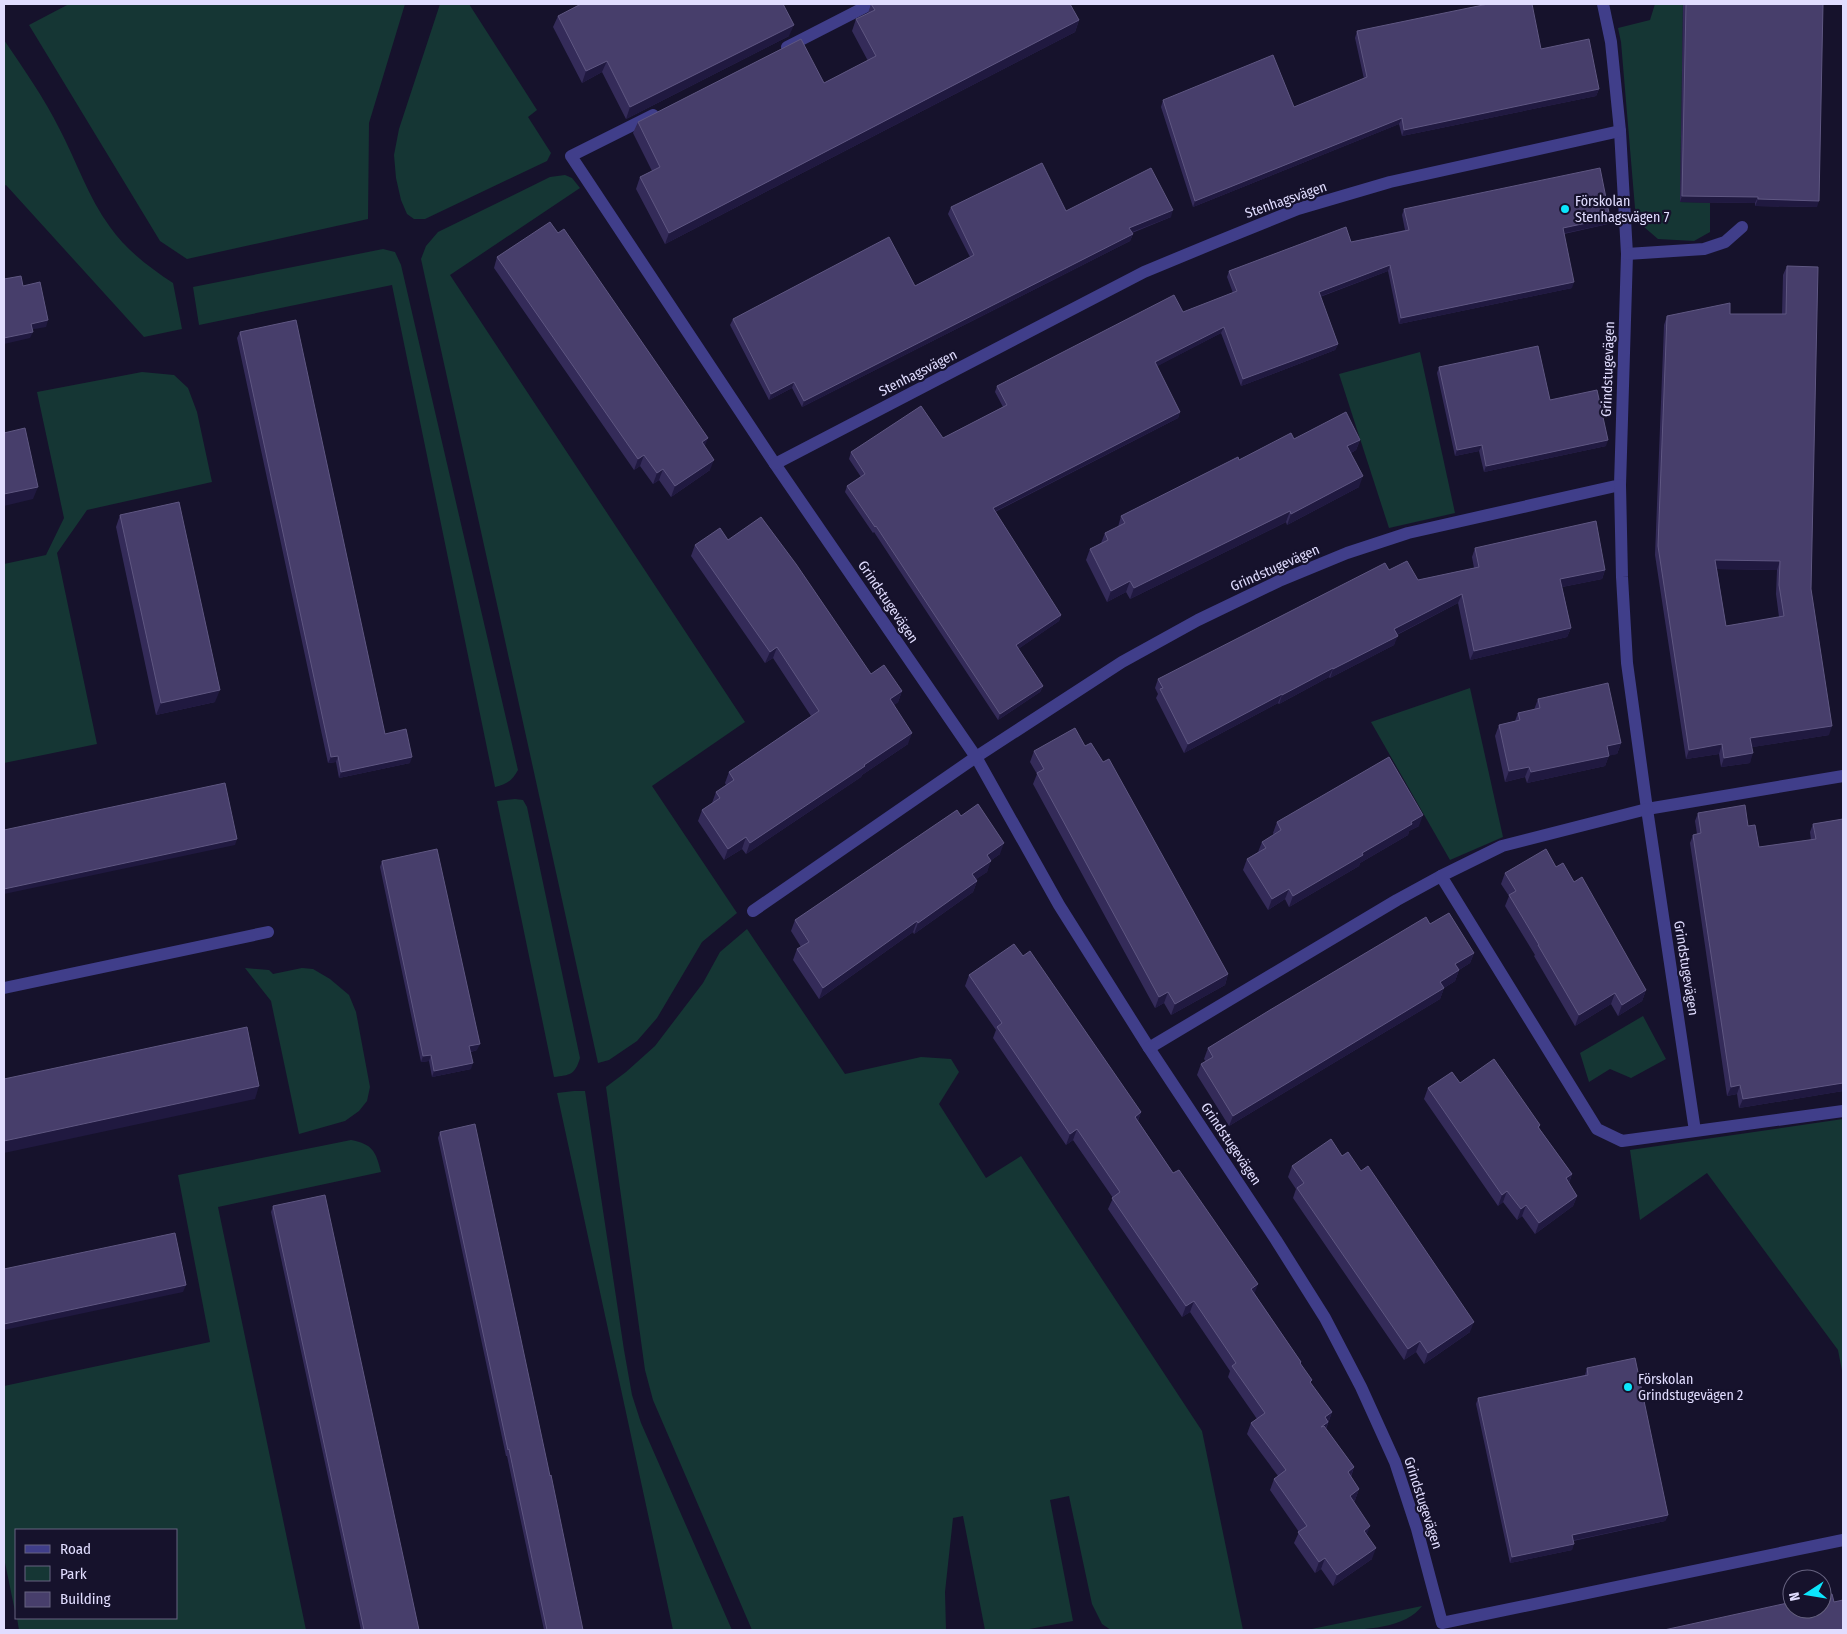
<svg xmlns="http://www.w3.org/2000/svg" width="1847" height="1634" font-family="'Fira Sans Condensed',sans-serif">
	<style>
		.green { fill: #153634 }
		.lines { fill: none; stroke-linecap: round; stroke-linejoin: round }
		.service { stroke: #403e8a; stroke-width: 12 }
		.minor { stroke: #403e8a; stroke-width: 12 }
		.wall { fill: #342b59; fill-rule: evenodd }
		.shaded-wall { fill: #201940 }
		.building { fill: #473e6b; stroke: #5f5782; fill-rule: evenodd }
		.poi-dot { fill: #0ce5fc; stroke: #16122c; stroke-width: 2 }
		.labels { text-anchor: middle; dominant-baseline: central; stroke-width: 4.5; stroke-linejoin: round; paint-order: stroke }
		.street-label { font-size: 14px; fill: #e1ddff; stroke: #16122c }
		.poi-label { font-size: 14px; fill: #e1ddff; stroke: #16122c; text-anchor: start }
	</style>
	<rect width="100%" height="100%" fill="#16122c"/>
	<!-- green -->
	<g class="green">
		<polygon points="69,4 405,4 369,123 368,219 187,259 160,241 29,25"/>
		<polygon points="440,4 469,4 537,110 528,117 551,153 547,161 425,219 414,219 407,214 401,200 396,178 394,155 399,129"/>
		<polygon points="1655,4 1683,4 1680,202 1710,203 1710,232 1694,241 1658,239 1636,220 1621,42 1618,28 1650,20"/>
		<path d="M4,40C23,68 44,98 59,128C76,160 88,197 110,227C126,250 150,268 173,283L182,329L144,337L6,185L4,186Z"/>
		<polygon points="565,175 572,178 580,188 450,275 745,722 652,786 737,913 702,942 657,1018 637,1041 609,1060 598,1063 421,259 426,246 438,232 550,177"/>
		<path d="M383,249L395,252L401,265L518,770C512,781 507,784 495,787L392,285L199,325L193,287Z"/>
		<polygon points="1420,352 1455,513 1389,528 1339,374"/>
		<polygon points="142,372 174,375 188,388 197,412 212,482 87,510 57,553 97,744 4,763 4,564 46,555 64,518 37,392"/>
		<polygon points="1470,688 1503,837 1450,860 1371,722"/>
		<path d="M515,799L523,800L527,807L580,1058C575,1075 570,1075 554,1077L497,801Z"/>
		<polygon points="747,929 845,1074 921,1057 951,1059 959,1072 939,1104 986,1178 1021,1156 1202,1431 1243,1630 1111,1630 1102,1624 1092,1604 1069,1496 1050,1500 1073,1621 1024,1630 985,1630 963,1516 953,1518 945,1592 946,1630 752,1630 653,1400 645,1370 606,1087 626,1072 655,1046 703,983 720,952"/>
		<polygon points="245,968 269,970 273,974 302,968 313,969 330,979 349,995 356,1012 370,1087 367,1101 359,1111 345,1121 299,1134 271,1001"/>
		<polygon points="1643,1016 1666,1059 1631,1078 1610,1069 1589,1082 1580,1053"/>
		<polygon points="574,1091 585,1091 624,1350 632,1395 641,1423 732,1630 673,1630 557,1093"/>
		<polygon points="1843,1119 1843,1376 1838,1350 1707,1173 1640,1220 1630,1150"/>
		<path d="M351,1140C373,1144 376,1152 381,1172L218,1207L306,1630H19L17,1618H176V1530H16V1616L4,1558V1386L210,1342L178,1175Z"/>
		<path d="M1422,1606C1402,1634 1340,1630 1307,1630Z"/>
	</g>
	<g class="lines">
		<!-- service -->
		<polyline class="service" points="4,988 268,932"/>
		<!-- minor -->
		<g class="minor">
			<polyline points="1603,4 1611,42 1620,131 1627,254 1620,485 1408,533 1347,553 1279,581 1198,620 1122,662 976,757 1059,905 1149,1048 1276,1240 1325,1318 1361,1387 1395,1462 1417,1529 1442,1623 1843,1540"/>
			<polyline points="787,47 871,4"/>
			<polyline points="653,115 571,156 775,464 976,757 753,911"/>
			<polyline points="1627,254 1704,249 1725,242 1742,227"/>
			<polyline points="775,464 1144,272 1214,243 1298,209 1390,182 1620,131"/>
			<polyline points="1620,485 1622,577 1627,663 1647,809 1843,776"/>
			<polyline points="1149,1048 1397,900 1441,876"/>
			<polyline points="1695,1131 1647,809 1502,846 1441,876 1597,1129 1622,1141 1843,1111"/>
		</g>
	</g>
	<!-- wall -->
	<g class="wall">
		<polygon points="871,4 1079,20 1075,32 665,244 636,189 640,177 652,171 633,133 638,122 824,83 868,61 852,31 856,19 868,13"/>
		<polygon points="1683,4 1823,4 1817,207 1755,206 1755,203 1680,202"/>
		<polygon points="558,16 789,36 626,119 602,72 582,83 553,27"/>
		<polygon points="1357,31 1541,49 1599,89 1596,96 1402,136 1399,124 1193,207 1161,107 1163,100 1294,107 1364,79 1355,38"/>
		<polygon points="951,207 1066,211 1171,217 1132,233 1133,234 1130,241 802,407 792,388 769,400 730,325 733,319 915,286 970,257 948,214"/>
		<polygon points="1404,209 1610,218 1608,224 1564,234 1572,288 1399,324 1388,271 1320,297 1338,344 1335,350 1241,386 1221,333 1157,366 1180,412 1178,418 995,512 1061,615 1059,621 1018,649 1043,686 1040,692 998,720 874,532 873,533 845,492 847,486 861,477 849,459 851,452 943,438 1003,407 995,392 997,386 1233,293 1227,277 1229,271 1351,242 1405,230 1402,215"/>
		<polygon points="558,233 705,447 710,470 671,497 659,480 653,484 640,466 634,470 494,268 497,257"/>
		<path d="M1787,266L1811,589L1829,735L1752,747L1750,763L1721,767L1719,754L1686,759L1655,555L1664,325L1667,316L1730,314H1782L1783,275ZM1717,569L1777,570L1776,594L1779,617L1726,626Z"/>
		<polygon points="240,332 385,734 410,763 339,778 336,762 328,763 237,338"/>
		<polygon points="1439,367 1550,400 1606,446 1484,472 1479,451 1455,456 1437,373"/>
		<polygon points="1294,439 1360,440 1356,450 1351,453 1359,487 1287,525 1286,522 1130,599 1126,592 1107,602 1086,560 1090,549 1101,543 1105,533 1118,527 1121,516 1239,460"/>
		<polygon points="120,515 215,702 156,715 116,527"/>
		<polygon points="728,540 871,674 902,691 898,702 894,705 908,744 862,775 861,777 746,854 742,849 724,860 698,821 702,810 712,803 716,792 726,785 725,783 729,772 811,716 773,658 765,663 691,556 695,545"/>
		<polygon points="1475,548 1605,570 1602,579 1562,587 1571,628 1567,637 1470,660 1458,603 1397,635 1394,645 1330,678 1329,677 1279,704 1278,703 1184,753 1156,698 1158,694 1155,688 1158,679 1389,570 1418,580 1474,568 1472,557"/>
		<polygon points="1538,699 1621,743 1617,754 1609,755 1605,766 1527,783 1525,777 1505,782 1495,736 1499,725 1515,721 1518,713 1534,710"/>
		<polygon points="1085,746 1228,974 1225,985 1171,1015 1164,1003 1155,1008 1033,784 1037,774 1030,762 1034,751"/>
		<polygon points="1698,813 1748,826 1759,847 1811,840 1810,832 1813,824 1843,819 1843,1091 1739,1108 1737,1094 1727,1096 1690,843 1693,835 1697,834 1695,821"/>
		<polygon points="961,816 1000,854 990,861 987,872 976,879 977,881 973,892 914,934 913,932 819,999 793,960 797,949 801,947 791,931 795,920"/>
		<polygon points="1277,822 1419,826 1409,831 1408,835 1360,863 1359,866 1289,907 1285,899 1268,910 1243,870 1247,859 1258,852 1262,842 1274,835 1273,833"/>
		<polygon points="382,861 477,1050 471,1052 471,1069 432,1077 429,1061 421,1062 380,867"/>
		<polygon points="1556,867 1574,882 1646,990 1642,1001 1618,1016 1611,1004 1575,1026 1534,956 1535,955 1505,906 1509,896 1501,884 1505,873"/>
		<polygon points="1430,924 1474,953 1470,963 1459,970 1455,981 1444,988 1440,999 1229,1126 1197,1075 1201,1064 1206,1062 1204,1059 1208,1048"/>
		<polygon points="1023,956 1141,1112 1138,1121 1301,1362 1301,1364 1311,1384 1332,1412 1326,1429 1354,1467 1351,1477 1359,1489 1355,1500 1354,1502 1367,1535 1372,1559 1333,1586 1321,1569 1315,1573 1294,1543 1299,1532 1270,1490 1274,1479 1278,1476 1247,1434 1251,1423 1257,1419 1228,1377 1230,1371 1190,1312 1182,1317 1108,1209 1113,1198 1073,1140 1066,1145 993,1038 996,1030 965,986 969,975"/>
		<polygon points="1460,1083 1540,1125 1539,1128 1572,1174 1569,1183 1577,1196 1573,1206 1535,1234 1522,1216 1517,1220 1503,1202 1498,1206 1424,1099 1428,1088"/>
		<polygon points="440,1132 583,1630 544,1630 507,1456 506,1456 438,1138"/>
		<polygon points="1342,1156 1470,1332 1424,1364 1416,1352 1404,1360 1293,1198 1296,1189 1288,1177 1292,1166"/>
		<polygon points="273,1206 419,1630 361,1630 271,1212"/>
		<polygon points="1587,1368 1668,1515 1665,1521 1573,1541 1572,1550 1510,1563 1476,1404 1478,1398 1585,1375"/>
	</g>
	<!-- shaded-wall -->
	<g class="shaded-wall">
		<polygon points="1079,20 1075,32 665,244 669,233"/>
		<polygon points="794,25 789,36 626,119 630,107"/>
		<polygon points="607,61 602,72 582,83 586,71"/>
		<polygon points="1599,89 1596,96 1402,136 1404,130"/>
		<polygon points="1402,118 1399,124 1193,207 1195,201"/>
		<polygon points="1682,196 1758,197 1755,203 1680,202"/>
		<polygon points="1758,199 1819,201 1817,207 1755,206"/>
		<polygon points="1173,210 1171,217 1127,234 1129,228"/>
		<polygon points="1610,218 1608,224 1561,234 1563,228"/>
		<polygon points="1133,234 1130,241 802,407 804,401"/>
		<polygon points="1390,265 1388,271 1316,298 1319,292"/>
		<polygon points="1574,282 1572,288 1399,324 1401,318"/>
		<polygon points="48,320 46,327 29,330 31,324"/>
		<polygon points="1224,327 1221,333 1152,369 1155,362"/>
		<polygon points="33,332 30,338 4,344 4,338"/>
		<polygon points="1338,344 1335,350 1241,386 1243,379"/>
		<polygon points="794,382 792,388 769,400 771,394"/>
		<polygon points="1180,412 1178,418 990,514 993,508"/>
		<polygon points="708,438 704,448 702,442"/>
		<polygon points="1360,440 1356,450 1343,457 1347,446"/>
		<polygon points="1608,440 1606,446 1484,472 1486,466"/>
		<polygon points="1482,445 1479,451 1455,456 1457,450"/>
		<polygon points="644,455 640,466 634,470 638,459"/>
		<polygon points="714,460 710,470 671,497 675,486"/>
		<polygon points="663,469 659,480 653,484 657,473"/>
		<polygon points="1363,476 1359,487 1287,525 1291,514"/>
		<polygon points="38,487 33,499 4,506 4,494"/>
		<polygon points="1290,511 1286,522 1130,599 1134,588"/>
		<polygon points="1715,560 1780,561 1777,570 1712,569"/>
		<polygon points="1605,570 1602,579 1557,588 1560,579"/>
		<polygon points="1130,581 1126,592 1107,602 1111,591"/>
		<polygon points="1462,594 1458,603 1390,638 1394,629"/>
		<polygon points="1061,615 1059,621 1014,652 1016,645"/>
		<polygon points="1571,628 1567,637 1470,660 1474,651"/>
		<polygon points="1398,636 1394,645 1330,678 1333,669"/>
		<polygon points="777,647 773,658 765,663 770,652"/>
		<polygon points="1333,668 1329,677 1279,704 1282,695"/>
		<polygon points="1043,686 1040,692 998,720 1000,714"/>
		<polygon points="220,690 215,702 156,715 161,703"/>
		<polygon points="902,691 898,702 886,711 890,699"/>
		<polygon points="1282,694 1278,703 1184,753 1188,744"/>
		<polygon points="1832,726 1829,735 1747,748 1750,738"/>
		<polygon points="912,733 908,744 862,775 861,777 746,854 750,843"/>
		<polygon points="1621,743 1617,754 1603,757 1607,746"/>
		<polygon points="1722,744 1719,754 1686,759 1689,750"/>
		<polygon points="1753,753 1750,763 1721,767 1724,758"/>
		<polygon points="338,756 336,762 328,763 331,757"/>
		<polygon points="1609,756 1605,766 1527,783 1531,772"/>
		<polygon points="412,757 410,763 339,778 341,772"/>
		<polygon points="1529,767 1525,777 1505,782 1509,771"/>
		<polygon points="1423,815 1419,826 1409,831 1408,835 1360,863 1359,866 1289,907 1293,896"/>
		<polygon points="746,837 742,849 724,860 728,849"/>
		<polygon points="237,839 235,845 4,894 4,889"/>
		<polygon points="1004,843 1000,854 983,866 987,855"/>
		<polygon points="991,861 987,872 968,885 972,874"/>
		<polygon points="977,881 973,892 914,934 918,923"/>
		<polygon points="1289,889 1285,899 1268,910 1272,899"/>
		<polygon points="917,921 913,932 819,999 823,988"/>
		<polygon points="1474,953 1470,963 1451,975 1455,964"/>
		<polygon points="1459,970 1455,981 1436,993 1440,982"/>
		<polygon points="1228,974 1225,985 1171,1015 1175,1004"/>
		<polygon points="1444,988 1440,999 1229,1126 1233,1116"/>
		<polygon points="1646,990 1642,1001 1618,1016 1622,1005"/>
		<polygon points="1168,992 1164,1003 1155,1008 1159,997"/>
		<polygon points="1615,993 1611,1004 1575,1026 1579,1015"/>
		<polygon points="480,1044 477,1050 467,1053 469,1046"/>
		<polygon points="431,1055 429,1061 421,1062 423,1056"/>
		<polygon points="473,1063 471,1069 432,1077 434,1071"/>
		<polygon points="1843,1083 1843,1091 1739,1108 1743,1099"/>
		<polygon points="1740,1085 1737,1094 1727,1096 1731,1087"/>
		<polygon points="259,1086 255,1099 4,1153 4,1141"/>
		<polygon points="1141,1112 1137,1123 1135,1117"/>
		<polygon points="1077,1129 1073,1140 1066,1145 1070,1134"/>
		<polygon points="1572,1174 1568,1185 1566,1178"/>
		<polygon points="1507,1191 1503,1202 1498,1206 1502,1195"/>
		<polygon points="1577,1196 1573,1206 1535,1234 1539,1223"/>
		<polygon points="1526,1205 1522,1216 1517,1220 1521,1209"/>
		<polygon points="1258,1284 1254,1295 1251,1289"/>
		<polygon points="186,1285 183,1292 4,1330 4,1324"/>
		<polygon points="1194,1301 1190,1312 1182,1317 1186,1306"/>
		<polygon points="1474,1322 1470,1332 1424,1364 1428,1353"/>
		<polygon points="1420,1341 1416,1352 1404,1360 1408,1349"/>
		<polygon points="1332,1412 1324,1433 1317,1438 1325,1417"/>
		<polygon points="1354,1467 1350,1478 1348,1472"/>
		<polygon points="1359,1489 1355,1500 1346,1507 1350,1496"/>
		<polygon points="1668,1515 1665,1521 1570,1541 1572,1535"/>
		<polygon points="1370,1526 1366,1537 1364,1531"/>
		<polygon points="1574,1544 1572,1550 1510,1563 1512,1557"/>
		<polygon points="1376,1548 1372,1559 1333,1586 1337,1575"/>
		<polygon points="1325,1558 1321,1569 1315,1573 1319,1562"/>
	</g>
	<!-- building -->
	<g class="building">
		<polygon points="581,4 783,4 794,25 630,107 607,61 586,71 558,16"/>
		<polygon points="871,4 1070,4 1079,20 669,233 640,177 660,167 638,122 801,39 824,83 876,56 856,19 875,10"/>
		<polygon points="1488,4 1532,4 1541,49 1589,39 1599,89 1404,130 1402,118 1195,201 1163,100 1273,55 1294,107 1367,77 1357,31"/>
		<polygon points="1686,4 1823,4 1819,201 1758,199 1758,197 1682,196"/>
		<polygon points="1042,163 1066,211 1151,168 1173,210 1129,228 1133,234 804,401 794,382 771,394 733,319 889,237 915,286 974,255 951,207"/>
		<polygon points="1600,168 1610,218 1563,228 1574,282 1401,318 1390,265 1319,292 1338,344 1243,379 1224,327 1155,362 1180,412 993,508 1061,615 1016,645 1043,686 1000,714 876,526 875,527 847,486 865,474 851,452 921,406 943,438 1007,405 997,386 1174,295 1183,312 1237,291 1229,271 1346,227 1351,242 1409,230 1404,209"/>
		<polygon points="550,222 558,233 564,229 708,438 702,442 714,460 675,486 663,469 657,473 644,455 638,459 497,257"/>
		<path d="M1787,266L1818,267L1811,589L1832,726L1750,738L1753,753L1724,758L1722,744L1689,750L1658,546L1667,316L1730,303V314H1786ZM1715,560L1780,561L1779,585L1784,616L1726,626Z"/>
		<polygon points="21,276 23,286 40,282 48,320 31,324 33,332 4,338 4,279"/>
		<polygon points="296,320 385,734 406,729 412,757 341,772 338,756 331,757 240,332"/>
		<polygon points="1538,346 1550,400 1597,390 1608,440 1486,466 1482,445 1457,450 1439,367"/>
		<polygon points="1346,412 1360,440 1347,446 1363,476 1291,514 1290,511 1134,588 1130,581 1111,591 1090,549 1108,540 1105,533 1125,523 1121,516 1238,457 1239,460 1291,433 1294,439"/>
		<polygon points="25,428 38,487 4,494 4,433"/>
		<polygon points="179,502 220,690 161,703 120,515"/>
		<polygon points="761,517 796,564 871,674 884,665 902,691 890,699 912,733 864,765 865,766 750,843 746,837 728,849 702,810 720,798 716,792 734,780 729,772 819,711 777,647 770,652 695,545 720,528 728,540"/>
		<polygon points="1596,521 1605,570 1560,579 1571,628 1474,651 1462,594 1394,629 1398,636 1333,669 1333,668 1282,695 1282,694 1188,744 1160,689 1163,688 1158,679 1385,563 1389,570 1407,561 1418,580 1479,567 1475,548"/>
		<polygon points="1608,683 1621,743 1607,746 1609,756 1531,772 1529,767 1509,771 1499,725 1520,720 1518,713 1540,708 1538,699"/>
		<polygon points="1075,728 1085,746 1091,743 1103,762 1109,759 1228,974 1175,1004 1168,992 1159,997 1037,773 1044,769 1034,751"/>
		<polygon points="1389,757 1423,815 1411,822 1412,824 1362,853 1363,855 1293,896 1289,889 1272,899 1247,859 1266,848 1262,842 1281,830 1277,822"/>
		<polygon points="225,783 237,839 4,889 4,830"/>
		<polygon points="978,804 1004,843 987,855 991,861 972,874 977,881 918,923 917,921 823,988 797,949 809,942 795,920 957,810 961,816"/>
		<polygon points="1745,805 1748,826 1755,825 1759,847 1816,839 1813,824 1843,819 1843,1083 1743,1099 1740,1085 1731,1087 1693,835 1701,833 1698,813"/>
		<polygon points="437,849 480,1044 469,1046 473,1063 434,1071 431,1055 423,1056 382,861"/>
		<polygon points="1546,849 1556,867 1563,863 1574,882 1582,877 1646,990 1622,1005 1615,993 1579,1015 1538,945 1539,945 1509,895 1516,891 1505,873"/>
		<polygon points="1449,913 1474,953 1455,964 1459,970 1440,982 1444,988 1233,1116 1201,1064 1213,1057 1208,1048 1270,1010 1426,917 1430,924"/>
		<polygon points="1014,944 1023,956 1030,951 1141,1112 1135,1117 1173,1173 1179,1170 1258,1284 1251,1289 1301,1362 1300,1363 1312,1380 1310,1382 1332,1412 1325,1417 1328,1422 1321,1427 1324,1426 1354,1467 1348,1472 1359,1489 1350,1496 1370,1526 1364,1531 1376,1548 1337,1575 1325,1558 1319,1562 1298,1532 1307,1526 1274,1479 1286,1470 1251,1423 1265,1413 1232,1366 1236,1363 1194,1301 1186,1306 1112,1198 1120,1192 1077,1129 1070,1134 997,1027 1002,1023 969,975"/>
		<polygon points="247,1027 259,1086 4,1141 4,1079"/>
		<polygon points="1494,1059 1540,1125 1538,1127 1572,1174 1566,1178 1577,1196 1539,1223 1526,1205 1521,1209 1507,1191 1502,1195 1428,1088 1452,1072 1460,1083"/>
		<polygon points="475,1124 550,1476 551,1475 583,1630 547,1630 509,1449 508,1450 440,1132"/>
		<polygon points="1331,1139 1342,1156 1348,1152 1361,1171 1368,1166 1474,1322 1428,1353 1420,1341 1408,1349 1297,1188 1304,1183 1292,1166"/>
		<polygon points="325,1195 419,1630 364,1630 273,1206"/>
		<polygon points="175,1233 186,1285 4,1324 4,1269"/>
		<polygon points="1635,1358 1668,1515 1572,1535 1574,1544 1512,1557 1478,1398 1588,1375 1587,1368"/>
		<polygon points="1832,1594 1834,1602 1843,1600 1843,1630 1664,1630 1792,1602 1792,1609 1822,1609 1822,1596"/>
	</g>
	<!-- markers -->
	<g class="poi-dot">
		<circle cx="1565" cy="209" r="5"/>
		<circle cx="1628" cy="1387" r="5"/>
	</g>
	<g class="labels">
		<!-- street labels -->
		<g class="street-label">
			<text transform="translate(1286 200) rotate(-19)">Stenhagsvägen</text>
			<text transform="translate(1608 369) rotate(-88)">Grindstugevägen</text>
			<text transform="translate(918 373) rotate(-27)">Stenhagsvägen</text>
			<text transform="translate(1275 568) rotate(-24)">Grindstugevägen</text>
			<text transform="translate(888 602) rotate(56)">Grindstugevägen</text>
			<text transform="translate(1686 968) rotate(81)">Grindstugevägen</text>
			<text transform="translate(1231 1144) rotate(56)">Grindstugevägen</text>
			<text transform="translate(1423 1503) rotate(72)">Grindstugevägen</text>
		</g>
		<!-- poi labels -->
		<g class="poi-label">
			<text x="1575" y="201">Förskolan<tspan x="1575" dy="16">Stenhagsvägen 7</tspan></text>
			<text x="1638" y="1379">Förskolan<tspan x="1638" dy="16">Grindstugevägen 2</tspan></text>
		</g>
	</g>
	<!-- border -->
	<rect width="1847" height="1634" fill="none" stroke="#e1ddff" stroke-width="10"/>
	<!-- legend -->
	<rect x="15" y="1529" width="162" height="90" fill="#16122c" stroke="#676380"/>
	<rect x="25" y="1545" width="25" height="8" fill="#403e8a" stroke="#676380"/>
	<text x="60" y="1554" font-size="15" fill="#e1ddff">Road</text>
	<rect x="25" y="1566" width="25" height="15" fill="#153634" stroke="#676380"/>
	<text x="60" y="1579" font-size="15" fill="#e1ddff">Park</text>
	<rect x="25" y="1592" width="25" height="15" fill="#473e6b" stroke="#676380"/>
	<text x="60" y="1604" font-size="15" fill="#e1ddff">Building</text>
	<!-- north arrow -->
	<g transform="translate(1807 1594) rotate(258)"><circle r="24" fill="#16122c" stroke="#676380"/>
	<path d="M0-4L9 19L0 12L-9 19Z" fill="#0ce5fc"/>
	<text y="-8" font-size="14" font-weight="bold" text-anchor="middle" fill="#e1ddff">N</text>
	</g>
</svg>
